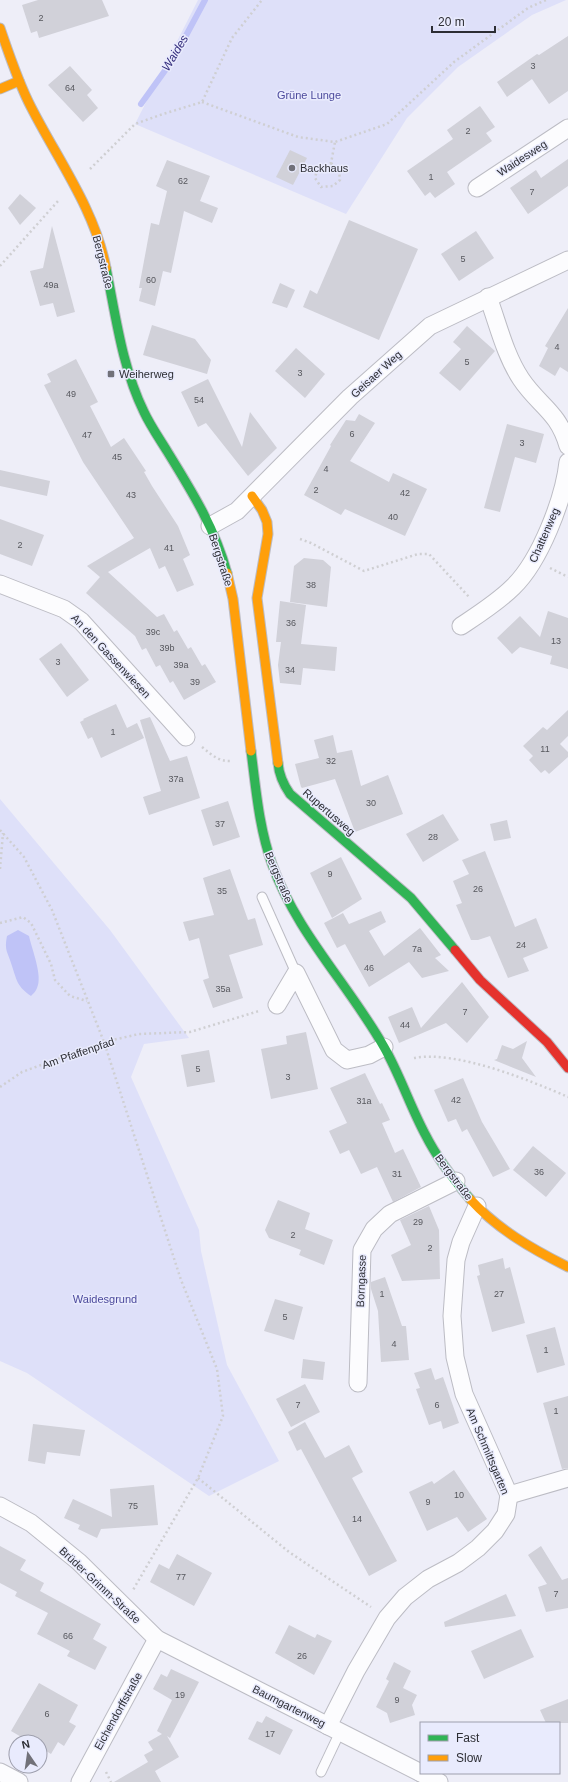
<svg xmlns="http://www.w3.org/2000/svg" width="568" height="1782" font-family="Helvetica,sans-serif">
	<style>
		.green { fill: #dee0f9 }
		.water { fill: #bfc3f7 }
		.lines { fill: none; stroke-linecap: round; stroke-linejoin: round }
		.stream { stroke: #bfc3f7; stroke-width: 6 }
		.building { fill: #d1d1d9 }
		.lane-casing { stroke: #bcbcc4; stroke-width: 11 }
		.street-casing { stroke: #bcbcc4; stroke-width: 19 }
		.fast-casing { stroke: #bcbcc4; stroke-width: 11 }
		.slow-casing { stroke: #bcbcc4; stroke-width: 11 }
		.jam-casing { stroke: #bcbcc4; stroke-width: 11 }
		.path { stroke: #cfcfd2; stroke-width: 2.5; stroke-dasharray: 2 3; stroke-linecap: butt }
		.lane { stroke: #fcfcfe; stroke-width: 9 }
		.street { stroke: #fcfcfe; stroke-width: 17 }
		.fast { stroke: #30b455; stroke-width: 9 }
		.slow { stroke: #ff9f0a; stroke-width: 9 }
		.jam { stroke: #e5322d; stroke-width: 9 }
		.poi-dot { fill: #717179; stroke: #e9ebfd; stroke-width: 1.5 }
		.labels { text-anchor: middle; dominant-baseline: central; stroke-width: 3; stroke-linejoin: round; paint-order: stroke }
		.number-label { font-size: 9px; fill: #56575d }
		.park-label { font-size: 11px; fill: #4c4a9c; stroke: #e9ebfd }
		.street-label { font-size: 11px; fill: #2d2e34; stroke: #e9ebfd }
		.poi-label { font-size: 11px; fill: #2d2e34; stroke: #e9ebfd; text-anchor: start }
		.water-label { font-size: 12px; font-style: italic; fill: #332c7c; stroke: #e9ebfd }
	</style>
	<rect width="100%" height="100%" fill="#eeeef8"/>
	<!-- green -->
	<g class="green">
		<polygon points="198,0 566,0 532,15 458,67 407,118 346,214 135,124"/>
		<polygon points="0,799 110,930 189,1038 144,1044 131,1077 199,1230 201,1251 227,1365 279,1461 209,1496 27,1373 0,1361"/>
	</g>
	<!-- water -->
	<path class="water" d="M18,930L29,936C32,950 43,976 37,988C36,991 33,994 31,996C17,986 17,981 12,966C8,952 4,951 7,936Z"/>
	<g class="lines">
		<!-- stream -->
		<polyline class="stream" points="141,104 174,58 205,0"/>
	</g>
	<!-- building -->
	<g class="building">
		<polygon points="38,0 102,0 109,16 39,38 37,31 31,33 22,5"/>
		<polygon points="568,36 568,91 549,104 532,79 507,97 497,82 537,54 539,55"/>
		<polygon points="70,66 92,90 87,95 98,108 83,122 48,85"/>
		<polygon points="480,106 495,127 486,133 492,141 447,172 455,184 435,198 430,192 425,196 407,171 453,139 447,130"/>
		<polygon points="290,150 307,158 293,185 276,177"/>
		<polygon points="568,159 568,186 528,214 510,188 536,170 541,178"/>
		<polygon points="167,160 210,176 200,201 218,208 212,223 184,211 171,273 163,271 155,306 139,301 142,288 139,288 151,223 159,225 167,191 156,186"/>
		<polygon points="20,194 36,208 20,225 8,208"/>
		<polygon points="349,220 418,249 379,340 303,307 310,290 317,294"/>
		<polygon points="52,226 75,312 57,317 53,303 40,306 30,271 43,268"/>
		<polygon points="476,231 494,258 459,281 441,254"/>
		<polygon points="280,283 295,290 287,308 272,303"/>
		<polygon points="568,308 568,372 560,367 555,376 539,366 548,348 545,346"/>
		<polygon points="152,325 195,339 211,360 207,374 143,355"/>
		<polygon points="467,326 495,351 460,391 439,373 461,349 453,342"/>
		<polygon points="296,348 325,374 305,398 275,371"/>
		<polygon points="76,359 98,402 90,406 111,447 124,438 146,471 144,472 152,486 178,526 190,555 183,559 194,585 177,592 165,566 159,569 150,548 108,572 157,617 164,614 174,632 177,630 188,649 191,647 202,666 205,664 216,682 184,700 173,681 170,683 160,665 156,667 146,648 142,650 135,636 86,593 100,577 87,566 134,538 83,462 44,385 51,382 47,374"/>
		<polygon points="208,379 242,447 250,412 277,448 248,476 206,423 198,427 181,392"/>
		<polygon points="359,414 375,423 350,461 389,482 393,473 427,489 405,536 345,509 341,515 304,495 331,446 330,445 346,420 355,421"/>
		<polygon points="507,424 544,434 536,463 515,457 500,512 484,508"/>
		<polygon points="0,470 50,481 47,496 0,486"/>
		<polygon points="0,519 44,535 32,566 0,554"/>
		<polygon points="304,558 323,560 331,567 327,607 290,602 294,566"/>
		<polygon points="280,601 306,605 301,644 337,647 335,671 303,668 301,685 280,683 278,665 281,642 276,642"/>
		<polygon points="548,611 568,618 568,669 550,664 552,656 520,647 512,654 497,638 520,616 540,637"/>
		<polygon points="61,643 89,680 67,697 39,659"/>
		<polygon points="116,704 127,728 137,723 144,738 101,758 92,737 88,739 80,722 84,720 83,719"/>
		<polygon points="568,710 568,736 560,744 568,752 568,757 549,774 545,770 541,773 529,760 533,756 523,746 543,727 547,730"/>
		<polygon points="150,717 170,761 187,756 200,798 149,815 143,797 161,791 140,720"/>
		<polygon points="333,735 337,753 352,750 361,786 388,775 403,814 355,832 335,779 302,788 301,787 295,764 319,758 314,740"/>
		<polygon points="228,801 240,837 213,846 201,810"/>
		<polygon points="443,814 459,840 423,862 406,834"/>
		<polygon points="507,820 511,838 494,841 490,824"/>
		<polygon points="485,851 515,927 536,918 548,948 523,958 529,971 508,978 490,936 478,940 471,940 456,905 462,903 453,881 469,874 462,860"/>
		<polygon points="341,857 362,899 332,918 310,873"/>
		<polygon points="230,869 248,920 255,918 263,945 229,955 243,998 213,1008 203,980 209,978 199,938 189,941 183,922 214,915 203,878"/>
		<polygon points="381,911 386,922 369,931 384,956 420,928 441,955 435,958 449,971 422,978 409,962 369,987 345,944 337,948 324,923 343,913 349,924"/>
		<polygon points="462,982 489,1017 467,1043 446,1023 399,1043 388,1017 412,1007 421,1028"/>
		<polygon points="306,1032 318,1089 271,1099 261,1049 287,1044 286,1036"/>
		<polygon points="527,1041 522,1058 536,1077 494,1060 497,1059 502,1045 513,1049"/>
		<polygon points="209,1050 215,1082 187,1087 181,1055"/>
		<polygon points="365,1073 380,1104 382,1103 390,1120 382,1123 395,1153 403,1149 421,1187 393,1202 377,1167 361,1174 349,1150 340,1154 329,1131 347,1123 330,1088"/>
		<polygon points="463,1078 482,1122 510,1169 493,1177 467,1129 462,1132 456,1119 448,1122 434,1090"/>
		<polygon points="533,1146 566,1173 546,1197 513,1170"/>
		<polygon points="278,1200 310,1213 305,1229 333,1240 324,1265 299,1255 301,1250 269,1238 265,1230"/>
		<polygon points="429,1206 439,1230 440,1279 402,1281 391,1255 411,1245 400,1220"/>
		<polygon points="503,1258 505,1269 510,1267 525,1323 492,1332 477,1276 480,1275 478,1265"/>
		<polygon points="385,1277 402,1326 406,1326 409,1360 381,1362 378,1311 371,1289 371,1282"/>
		<polygon points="275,1299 303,1307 294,1340 264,1331"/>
		<polygon points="555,1327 565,1365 537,1373 526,1335"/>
		<polygon points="303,1359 325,1362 323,1380 301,1378"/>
		<polygon points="431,1368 435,1380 443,1377 459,1423 443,1429 441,1421 429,1425 416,1389 420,1388 414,1373"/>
		<polygon points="305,1384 320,1412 291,1427 276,1399"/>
		<polygon points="568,1396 568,1468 562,1469 543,1403"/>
		<polygon points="305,1422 325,1458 349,1445 363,1472 352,1478 397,1561 369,1576 301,1449 297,1451 288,1432"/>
		<polygon points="33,1424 85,1430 80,1456 47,1452 45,1464 28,1461"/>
		<polygon points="454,1470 487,1519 468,1532 457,1517 427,1531 409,1492 432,1481 434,1484"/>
		<polygon points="154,1485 158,1525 101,1529 97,1538 78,1529 80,1525 64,1518 73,1499 112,1517 110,1489"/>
		<polygon points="0,1546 26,1560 20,1570 44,1583 40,1591 101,1624 93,1639 107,1647 95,1670 67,1656 70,1651 37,1634 48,1613 15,1596 17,1592 0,1583"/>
		<polygon points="541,1546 562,1580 568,1578 568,1608 546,1612 538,1587 547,1584 528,1555"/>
		<polygon points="177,1554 212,1573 194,1606 150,1582 159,1564 169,1569"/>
		<polygon points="506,1594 516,1616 445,1627 444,1622"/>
		<polygon points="289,1625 315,1638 317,1634 332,1641 314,1675 275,1653"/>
		<polygon points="521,1629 534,1657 484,1679 471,1651"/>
		<polygon points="394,1662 411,1671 403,1688 417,1695 412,1705 415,1715 390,1723 387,1713 376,1707 389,1681 386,1679"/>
		<polygon points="171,1669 199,1682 170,1738 167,1736 179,1757 155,1771 161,1782 114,1782 148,1762 144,1755 153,1750 148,1742 162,1734 157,1731 172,1700 153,1689 161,1674 167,1677"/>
		<polygon points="39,1683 78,1705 69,1722 76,1726 64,1746 58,1742 51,1754 40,1747 40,1742 30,1742 11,1731"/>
		<polygon points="568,1699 568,1723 546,1723 540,1710"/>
		<polygon points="266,1716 293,1730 280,1755 248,1739 257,1721 262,1723"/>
	</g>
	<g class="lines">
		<!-- lane casing -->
		<g class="lane-casing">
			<g id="lane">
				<polyline points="262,897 296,973"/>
				<polyline points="321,1772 340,1732"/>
			</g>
		</g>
		<!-- street casing -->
		<g class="street-casing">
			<g id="street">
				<polyline points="477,188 568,128"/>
				<path d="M488,297C498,324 505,355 521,379C539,406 558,411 568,446"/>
				<polyline points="210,526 237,511 350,397 430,326 568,260"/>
				<polyline points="0,584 64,609 81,621 186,737"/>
				<path d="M461,626C479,614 498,602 513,587C540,561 564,499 568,462"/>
				<polyline points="277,1005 296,973 334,1050 347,1060 369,1055 384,1047"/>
				<polyline points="358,1383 362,1250 374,1229 390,1214 456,1181"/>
				<polyline points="509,1495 568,1478"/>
				<polyline points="0,1506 31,1523 79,1562 157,1639 421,1773"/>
				<polyline points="328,1726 356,1671 387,1618 405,1597 428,1579 458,1563 478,1548 495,1531 506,1514 509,1495 464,1394 455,1357 452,1316 456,1260 461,1242 477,1206"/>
				<polyline points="0,1772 19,1782"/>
				<polyline points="421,1773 439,1782"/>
				<polyline points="80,1782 157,1639"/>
			</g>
		</g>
		<!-- fast casing -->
		<g class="fast-casing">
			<g id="fast">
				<path d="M106,268C116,317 122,367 144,412C150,425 159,438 167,451C191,490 215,528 227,573"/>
				<path d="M251,751C256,789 259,828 272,864C296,932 349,985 384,1047C400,1075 410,1106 425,1134C437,1158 453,1179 470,1199"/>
				<path d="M278,763C279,775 283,784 290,794L411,898L455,950"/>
			</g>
		</g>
		<!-- slow casing -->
		<g class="slow-casing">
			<g id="slow">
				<path d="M0,28C9,54 18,82 31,107C58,160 95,210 106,268"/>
				<polyline points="0,89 19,81"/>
				<polyline points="252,496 262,510 267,522 268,534 257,598 278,763"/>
				<polyline points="227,573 233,599 251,751"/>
				<path d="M470,1199C497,1229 532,1249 568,1267"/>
			</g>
		</g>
		<!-- jam casing -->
		<g class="jam-casing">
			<polyline id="jam" points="455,950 480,980 547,1042 568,1068"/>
		</g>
		<!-- path -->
		<g class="path">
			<polyline points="202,102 298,137 335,142 387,124 454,62 528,8 546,0"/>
			<polyline points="331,163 339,171 340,180 333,186 321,187 315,178 317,170 331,163 335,142"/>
			<polyline points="90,169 135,124 163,114 202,102 232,38 262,0"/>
			<polyline points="0,266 58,201"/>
			<polyline points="300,539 311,543 364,571 418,554 429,554 470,598"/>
			<polyline points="550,568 568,577"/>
			<path d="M202,747C212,755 219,762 232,761"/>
			<polyline points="0,830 24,857 52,910 104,1042 181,1280 217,1369 223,1416 198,1478 133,1590"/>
			<polyline points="0,869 3,833"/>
			<polyline points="0,923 23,917 31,923 51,964 55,980 70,996 87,1001"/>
			<path d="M414,1058C456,1050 529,1080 568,1097"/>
			<polyline points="0,1087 22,1072 104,1042 139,1034 190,1032 259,1011"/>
			<polyline points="198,1478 289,1552 371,1607"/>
			<polyline points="106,1772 111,1782"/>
		</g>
		<!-- lane -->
		<use href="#lane" class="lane"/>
		<!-- street -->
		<use href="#street" class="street"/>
		<!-- fast -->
		<use href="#fast" class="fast"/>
		<!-- slow -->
		<use href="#slow" class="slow"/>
		<!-- jam -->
		<use href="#jam" class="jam"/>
	</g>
	<!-- markers -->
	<g class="poi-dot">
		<circle cx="292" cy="168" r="4"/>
		<rect x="107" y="370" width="8" height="8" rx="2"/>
	</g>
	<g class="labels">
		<!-- number labels -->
		<g class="number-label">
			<text x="41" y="18">2</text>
			<text x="533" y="66">3</text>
			<text x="70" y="88">64</text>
			<text x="468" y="131">2</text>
			<text x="431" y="177">1</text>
			<text x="183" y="181">62</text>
			<text x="532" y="192">7</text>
			<text x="463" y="259">5</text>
			<text x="151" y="280">60</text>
			<text x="51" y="285">49a</text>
			<text x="557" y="347">4</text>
			<text x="467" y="362">5</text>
			<text x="300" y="373">3</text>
			<text x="71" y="394">49</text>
			<text x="199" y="400">54</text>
			<text x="352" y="434">6</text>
			<text x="87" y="435">47</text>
			<text x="522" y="443">3</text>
			<text x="117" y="457">45</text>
			<text x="326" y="469">4</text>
			<text x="316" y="490">2</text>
			<text x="405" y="493">42</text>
			<text x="131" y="495">43</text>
			<text x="393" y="517">40</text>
			<text x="20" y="545">2</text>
			<text x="169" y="548">41</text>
			<text x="311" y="585">38</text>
			<text x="291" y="623">36</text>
			<text x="153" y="632">39c</text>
			<text x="556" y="641">13</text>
			<text x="167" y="648">39b</text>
			<text x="58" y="662">3</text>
			<text x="181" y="665">39a</text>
			<text x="290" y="670">34</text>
			<text x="195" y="682">39</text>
			<text x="113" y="732">1</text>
			<text x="545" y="749">11</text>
			<text x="331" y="761">32</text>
			<text x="176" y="779">37a</text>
			<text x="371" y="803">30</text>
			<text x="220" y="824">37</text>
			<text x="433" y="837">28</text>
			<text x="330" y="874">9</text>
			<text x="478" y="889">26</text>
			<text x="222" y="891">35</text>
			<text x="521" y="945">24</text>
			<text x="417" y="949">7a</text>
			<text x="369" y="968">46</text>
			<text x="223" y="989">35a</text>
			<text x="465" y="1012">7</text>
			<text x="405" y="1025">44</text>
			<text x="198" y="1069">5</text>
			<text x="288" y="1077">3</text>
			<text x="456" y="1100">42</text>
			<text x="364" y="1101">31a</text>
			<text x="539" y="1172">36</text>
			<text x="397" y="1174">31</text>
			<text x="418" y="1222">29</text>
			<text x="293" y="1235">2</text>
			<text x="430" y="1248">2</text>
			<text x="382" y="1294">1</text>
			<text x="499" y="1294">27</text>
			<text x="285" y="1317">5</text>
			<text x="394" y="1344">4</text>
			<text x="546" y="1350">1</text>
			<text x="298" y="1405">7</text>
			<text x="437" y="1405">6</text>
			<text x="556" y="1411">1</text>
			<text x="459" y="1495">10</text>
			<text x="428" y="1502">9</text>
			<text x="133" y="1506">75</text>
			<text x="357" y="1519">14</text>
			<text x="181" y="1577">77</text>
			<text x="556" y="1594">7</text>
			<text x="68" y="1636">66</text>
			<text x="302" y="1656">26</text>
			<text x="180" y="1695">19</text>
			<text x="397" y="1700">9</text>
			<text x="47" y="1714">6</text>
			<text x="270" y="1734">17</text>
		</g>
		<!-- park labels -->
		<g class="park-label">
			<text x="309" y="95">Grüne Lunge</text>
			<text x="105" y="1299">Waidesgrund</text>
		</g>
		<!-- street labels -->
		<g class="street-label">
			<text transform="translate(522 158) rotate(-33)">Waidesweg</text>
			<text transform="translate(103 262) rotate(76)">Bergstraße</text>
			<text transform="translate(376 374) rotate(-42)">Geisaer Weg</text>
			<text transform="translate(544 535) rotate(-66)">Chattenweg</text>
			<text transform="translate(221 560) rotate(72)">Bergstraße</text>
			<text transform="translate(111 656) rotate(47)">An den Gassenwiesen</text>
			<text transform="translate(329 812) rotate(41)">Rupertusweg</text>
			<text transform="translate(279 877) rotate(67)">Bergstraße</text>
			<text transform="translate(78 1053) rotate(-19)">Am Pfaffenpfad</text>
			<text transform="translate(454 1177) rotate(53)">Bergstraße</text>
			<text transform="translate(361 1281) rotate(-88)">Borngasse</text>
			<text transform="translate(488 1451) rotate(67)">Am Schmittsgarten</text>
			<text transform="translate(100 1585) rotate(43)">Brüder-Grimm-Straße</text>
			<text transform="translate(289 1706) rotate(27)">Baumgartenweg</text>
			<text transform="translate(118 1711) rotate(-61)">Eichendorffstraße</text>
		</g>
		<!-- poi labels -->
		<g class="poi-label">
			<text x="300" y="168">Backhaus</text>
			<text x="119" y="374">Weiherweg</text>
		</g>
		<!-- water labels -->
		<g class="water-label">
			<text transform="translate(175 53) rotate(-59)">Waides</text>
		</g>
	</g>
	<!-- legend -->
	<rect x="420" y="1722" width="140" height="52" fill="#e9ebfd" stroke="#9e9fad"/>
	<rect x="428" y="1735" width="20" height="6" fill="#30b455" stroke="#9e9fad"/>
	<text x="456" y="1742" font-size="12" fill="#2d2e34">Fast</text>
	<rect x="428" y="1755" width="20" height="6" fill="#ff9f0a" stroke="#9e9fad"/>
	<text x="456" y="1762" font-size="12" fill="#2d2e34">Slow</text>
	<!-- north arrow -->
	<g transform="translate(28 1754) rotate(347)"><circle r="19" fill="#e9ebfd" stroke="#9e9fad"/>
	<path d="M0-3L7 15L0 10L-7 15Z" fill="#717179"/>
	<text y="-6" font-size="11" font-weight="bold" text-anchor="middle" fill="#2d2e34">N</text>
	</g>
	<!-- scale -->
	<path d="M432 26v6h63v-6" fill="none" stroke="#2d2e34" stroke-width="2"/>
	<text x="438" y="26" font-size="12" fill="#2d2e34" stroke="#e9ebfd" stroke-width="3" paint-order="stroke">20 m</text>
</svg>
